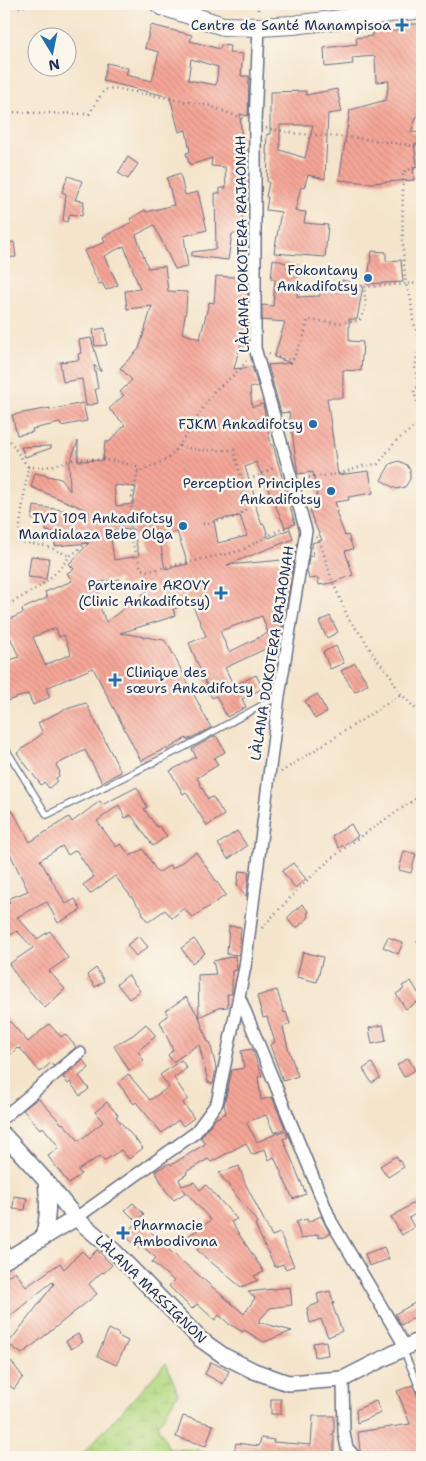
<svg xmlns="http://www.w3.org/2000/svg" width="426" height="1461" font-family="'Shantell Sans',sans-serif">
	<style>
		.wetland { fill: url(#wetland-marsh); stroke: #688470 }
		.building { fill: url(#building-back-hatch); fill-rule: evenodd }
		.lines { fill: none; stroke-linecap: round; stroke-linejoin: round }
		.lane-casing { stroke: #676e84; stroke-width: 8 }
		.street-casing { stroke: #676e84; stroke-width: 14 }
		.secondary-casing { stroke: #676e84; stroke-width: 18 }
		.primary-casing { stroke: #676e84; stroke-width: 20 }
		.path { stroke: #676e84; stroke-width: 2.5; stroke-dasharray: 1 4; stroke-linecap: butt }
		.lane { stroke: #fff; stroke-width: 5.5 }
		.street { stroke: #fff; stroke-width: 11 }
		.secondary { stroke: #fff; stroke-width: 15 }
		.primary { stroke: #fff; stroke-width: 18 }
		.poi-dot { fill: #1f6fb2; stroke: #fbf7ec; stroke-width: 2 }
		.labels { text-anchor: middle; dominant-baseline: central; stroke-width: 5; stroke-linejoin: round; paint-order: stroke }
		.poi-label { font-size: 14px; fill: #1b2f5e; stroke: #fbf7ec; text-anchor: end }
		.street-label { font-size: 14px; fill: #1b2f5e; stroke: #fbf7ec }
	</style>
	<defs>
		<pattern id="wetland-marsh" width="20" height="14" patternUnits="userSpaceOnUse" patternTransform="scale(1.25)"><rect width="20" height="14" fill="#b4d982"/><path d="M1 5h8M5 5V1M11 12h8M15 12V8" fill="none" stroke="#9abb73"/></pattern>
		<pattern id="building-back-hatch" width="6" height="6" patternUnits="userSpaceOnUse" patternTransform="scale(1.25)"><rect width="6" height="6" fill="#f5a596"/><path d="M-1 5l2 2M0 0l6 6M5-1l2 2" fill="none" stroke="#d18e84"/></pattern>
	</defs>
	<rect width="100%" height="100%" fill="#fbf7ec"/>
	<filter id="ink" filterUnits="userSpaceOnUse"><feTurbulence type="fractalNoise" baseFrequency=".02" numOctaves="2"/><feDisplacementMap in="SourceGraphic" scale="10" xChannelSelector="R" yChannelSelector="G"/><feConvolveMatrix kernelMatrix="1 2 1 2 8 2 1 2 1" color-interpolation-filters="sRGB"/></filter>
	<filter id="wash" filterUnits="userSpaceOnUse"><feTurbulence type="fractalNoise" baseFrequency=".0096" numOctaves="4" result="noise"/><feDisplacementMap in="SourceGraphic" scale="20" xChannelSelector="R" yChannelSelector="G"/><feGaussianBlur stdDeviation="1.12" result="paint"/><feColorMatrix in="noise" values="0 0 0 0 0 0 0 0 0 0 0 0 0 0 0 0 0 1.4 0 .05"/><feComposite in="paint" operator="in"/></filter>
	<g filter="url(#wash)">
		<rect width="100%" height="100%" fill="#f4e4cb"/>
		<!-- wetland -->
		<polygon class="wetland" points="166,1363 178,1393 158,1426 169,1449 197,1450 215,1456 214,1457 80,1457"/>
		<g id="blocks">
			<!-- building -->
			<g class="building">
				<polygon points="388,24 388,32 406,29 406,24 422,24 422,108 420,108 411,132 422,133 419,144 414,144 417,166 413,167 414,180 370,183 339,180 350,110 386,100 389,81 376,82 375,56 352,58 353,64 325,67 324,48 357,44 356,38 372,36 372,26"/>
				<path d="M151,25L192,35L190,41L220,49L221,45L230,46L229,53L243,54L241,76H249L248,116L240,114L244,178L242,234H232L228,260L192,256V252L216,249L215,193H220V188H226L225,167L211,166L212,158L190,165L186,153L190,152L186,130L179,132L170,97L103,81L107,63L128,68L126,75L152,81L159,52L145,48ZM191,59L218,67L216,85L188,80Z"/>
				<path d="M337,89L342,112L328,114L325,179L308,175L304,188L301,187L295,211L306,212L304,223L328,225L325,257L274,253L281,212L266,210L268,197H266L269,182H267L268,154H266L267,134H270V92L306,91V95ZM280,125H313L305,158L280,150Z"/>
				<polygon points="128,157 138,164 128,179 118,173"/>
				<path d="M180,173L185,195L198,192L207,230L184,236L188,267L175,269L154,225L136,235L148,268L165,266L168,291L187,292L186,310L182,333L200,339L209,302L214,303L216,276L248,278L247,347L240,345L234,369L252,367L258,386L250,388L252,407L263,404L271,445H273L295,524L285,527L256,462L245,467L256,501L254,502L262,525L264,524L269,538L290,529L293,539L227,565L294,559L291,575L289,576L290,585L280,642L225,668L234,686L256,675L263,688L242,699L246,707L227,717L216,696L212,698L189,643L206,636L192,604L173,609L175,616L120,633L164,640L170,648L211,728L187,740L186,738L167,750L166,748L141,761L93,668L46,688L50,697L33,705L28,694L4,702V662L19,657L10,637L4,640V622L23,613L22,609L47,598L45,592L72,581L67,573L74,569L69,564L89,543L55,546L54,532L46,531V521L32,519L34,506L89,514V511L31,487L35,473L61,479L70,491L69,464L78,441V461L103,460L105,442H109L125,425L109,409L124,395L120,392L132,380L120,368L139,349L152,306L127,309L125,291L140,289L124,246L104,256L118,285L106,290L102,283L99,284L84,251L105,242L103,237L132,222L130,219L145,210L146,212L174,205L167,178ZM114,485L136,487L133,504L116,506ZM240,516L247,536L218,543L214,520ZM133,529L139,556L114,560L110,530ZM177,532L188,564L165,569L159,536ZM120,579V587L156,584L106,622L95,595L99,594L95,583ZM262,616L268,633L229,652L220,631ZM56,628L59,637L64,635L71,654L45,665L33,637Z"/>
				<polygon points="68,176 82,181 75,200 84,201 82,216 70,214 67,222 63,221 66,194 62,192"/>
				<polygon points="14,242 16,257 4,258 4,243"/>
				<polygon points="372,251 386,252 386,261 401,260 403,282 367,284"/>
				<polygon points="273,259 299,267 297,297 320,296 319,286 343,285 342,280 363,286 357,319 349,319 349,341 363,342 361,371 343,370 343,398 327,398 338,475 369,471 373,493 348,497 349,500 335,502 338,511 336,512 345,536 348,535 353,549 345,551 353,575 331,583 319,585 318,578 309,579 307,571 309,556 313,556 312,543 322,540 312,518 310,510 319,508 313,472 298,474 289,412 281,413 268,365 291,363 274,357 285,322 262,320 262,305 273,306 275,279 271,279"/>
				<polygon points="105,328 107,345 95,346 93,330"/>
				<polygon points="91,338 101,372 94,365 98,389 95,389 98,403 86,406 82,379 63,382 60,362 79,360 78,354 81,353 79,340"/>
				<polygon points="83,403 87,421 61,426 60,423 32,429 33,432 17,435 12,415 50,408 50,410"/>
				<polygon points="51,446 51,448 25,457 21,447"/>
				<polygon points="399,461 407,465 410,470 410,479 405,487 396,489 381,480 390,464"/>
				<polygon points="31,556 49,558 46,579 28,577"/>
				<polygon points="330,616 338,632 327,638 319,622"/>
				<polygon points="336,646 344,663 330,669 323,652"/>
				<polygon points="355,663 368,684 355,692 341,671"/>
				<polygon points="317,694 327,712 315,719 305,701"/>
				<polygon points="86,703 121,772 102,782 85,750 56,765 60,772 58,774 59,776 56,778 57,781 49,788 44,782 41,785 17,753 43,733 38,723 63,710"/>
				<polygon points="215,736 217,737 225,752 214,758 218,765 197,778 208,799 213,797 224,815 207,826 186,792 183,794 170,771 196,757 192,749"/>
				<polygon points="137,787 147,807 144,809 157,827 159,826 167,836 153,846 131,815 125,818 119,805 97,821 116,847 121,844 130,856 143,849 158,873 170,865 172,869 196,852 226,895 192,918 184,908 172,918 165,910 148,922 142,913 143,912 115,876 90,894 83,885 94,877 76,850 68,855 62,846 40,860 66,904 75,899 81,910 58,923 47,902 17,917 37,939 50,931 68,958 49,971 65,989 45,1008 22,983 9,964 33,948 17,931 4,939 4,907 10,903 8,899 28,891 4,841 4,814 12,810 30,842 69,817 72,822 100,801 102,805"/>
				<polygon points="351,824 358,836 339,848 332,836"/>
				<polygon points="237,831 247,846 228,859 218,844"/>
				<polygon points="404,851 416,854 411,873 399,870"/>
				<polygon points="293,863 306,879 295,888 282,871"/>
				<polygon points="239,871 249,872 246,897 237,885"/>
				<polygon points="302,904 309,912 307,914 309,917 298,927 294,927 287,918"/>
				<polygon points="229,926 241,927 239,955 227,954"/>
				<polygon points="139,936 148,947 136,956 127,945"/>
				<polygon points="388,937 403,943 398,954 383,947"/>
				<polygon points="194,939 205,953 192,963 181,948"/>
				<polygon points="303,952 323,957 317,982 297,977"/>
				<polygon points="235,956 237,968 237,970 232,971 232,994 227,994 228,1007 218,1008 199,1017 208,1042 210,1042 216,1068 213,1084 208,1082 199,1044 173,1062 168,1055 173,1050 160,1022 168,1015 165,1011 186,997 199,1017 198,975 216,974 213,961"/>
				<polygon points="96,968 104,981 95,987 87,975"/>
				<polygon points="128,975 140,991 129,999 117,984"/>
				<polygon points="411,981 422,999 406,1009 396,994 404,989 402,986"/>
				<polygon points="277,990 284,1013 286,1012 290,1024 283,1027 288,1048 298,1076 283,1081 270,1045 275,1042 267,1017 263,1018 257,996"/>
				<polygon points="4,1015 28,1042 49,1024 61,1037 65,1034 76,1047 53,1066 51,1063 40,1072 20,1048 18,1049 17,1048 4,1061"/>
				<polygon points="146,1024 156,1036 138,1051 144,1061 129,1070 114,1046 133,1035"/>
				<polygon points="383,1025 386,1041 372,1044 369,1028"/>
				<polygon points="252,1049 262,1076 258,1077 261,1100 272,1097 285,1128 274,1133 266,1115 246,1122 257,1142 285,1130 288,1137 283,1139 306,1194 293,1199 274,1157 269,1160 265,1149 252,1155 246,1143 211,1162 208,1159 186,1172 187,1174 179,1179 182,1186 194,1182 200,1190 206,1185 237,1219 231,1222 264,1272 254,1276 258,1280 241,1287 199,1252 188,1236 211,1220 183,1189 185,1193 174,1200 166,1191 155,1171 170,1163 171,1165 205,1144 201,1137 215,1119 226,1113 224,1105 232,1070 244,1068 241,1051"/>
				<polygon points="408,1058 415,1070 404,1077 397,1065"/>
				<polygon points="83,1060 89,1068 79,1076 89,1089 80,1096 70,1082 68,1084 63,1077"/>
				<polygon points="181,1060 187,1068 174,1078 188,1099 183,1103 194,1118 183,1126 178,1120 162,1133 136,1102 134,1104 118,1083 128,1074 150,1100 169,1087 160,1075"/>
				<polygon points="372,1063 380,1078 372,1083 363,1069"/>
				<polygon points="38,1098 62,1124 63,1123 79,1141 103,1122 95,1112 107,1102 118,1115 116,1117 143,1148 129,1159 121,1150 104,1161 100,1156 78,1170 81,1174 69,1184 48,1156 59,1147 43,1127 40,1129 23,1110"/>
				<polygon points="396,1156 404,1167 388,1177 380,1166"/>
				<polygon points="239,1166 245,1183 272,1236 280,1233 294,1266 285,1269 283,1264 275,1267 255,1225 257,1222 219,1173"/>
				<polygon points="14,1196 27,1198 25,1210 13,1209"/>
				<polygon points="422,1198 422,1210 409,1218 414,1227 402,1235 391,1217"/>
				<polygon points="133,1203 144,1214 136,1221 125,1210"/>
				<polygon points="321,1216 330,1234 319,1238 318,1234 301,1239 296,1222 307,1219 308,1222"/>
				<polygon points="139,1220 162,1243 162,1244 244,1314 255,1298 248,1292 290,1287 292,1305 270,1308 258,1322 292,1331 264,1342 244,1330 243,1332 229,1324 219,1315 215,1320 197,1304 192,1309 169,1286 174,1281 152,1262 156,1258 141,1245 139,1248 125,1236"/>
				<polygon points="384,1247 389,1259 369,1266 365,1254"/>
				<polygon points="97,1250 112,1265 104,1273 102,1272 89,1284 97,1294 22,1354 8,1344 54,1284 52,1282 4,1321 4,1279 15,1271 26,1287 60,1263 64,1269 82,1251 89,1258"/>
				<polygon points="330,1291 334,1304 332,1304 342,1331 328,1337 321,1319 310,1323 307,1308 319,1303 317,1294"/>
				<polygon points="422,1299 422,1313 401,1325 395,1314"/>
				<polygon points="109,1329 119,1334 118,1336 128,1341 116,1365 97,1356"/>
				<polygon points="78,1334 83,1342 71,1349 66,1341"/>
				<polygon points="326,1341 328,1355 315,1357 313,1343"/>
				<polygon points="11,1361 23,1377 14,1389 4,1382 4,1371"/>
				<polygon points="211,1362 229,1371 223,1384 205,1374"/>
				<polygon points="413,1385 418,1397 422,1400 422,1454 415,1457 409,1457 407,1454 398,1457 362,1456 360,1451 358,1432 410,1424 397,1391"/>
				<rect x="271" y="1399" width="10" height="15"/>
				<polygon points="376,1401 381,1413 357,1423 356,1410"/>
				<polygon points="183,1416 213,1425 206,1446 176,1437"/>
				<polygon points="313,1416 334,1416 334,1433 331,1435 334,1435 334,1457 275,1457 275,1452 248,1457 233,1457 236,1443 259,1446 261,1438 274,1440 273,1442 311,1445"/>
			</g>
		</g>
	</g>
	<g filter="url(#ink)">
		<use href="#blocks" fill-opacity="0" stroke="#676e84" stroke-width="1"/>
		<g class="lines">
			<!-- lane casing -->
			<g class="lane-casing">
				<g id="lane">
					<polyline points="4,746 47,815 183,748 279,696"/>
					<polyline points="403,1349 422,1395"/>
				</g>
			</g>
			<!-- street casing -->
			<g class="street-casing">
				<g id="street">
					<polyline points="239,996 331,1221 406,1348"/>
					<polyline points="4,1117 80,1053"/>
					<polyline points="76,1218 195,1133 217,1103 245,967 279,696 306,531 255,348 255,123 259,27"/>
					<polyline points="343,1379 344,1433 347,1448 355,1457"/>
				</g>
			</g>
			<!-- secondary casing -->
			<g class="secondary-casing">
				<g id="secondary">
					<polyline points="4,1135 46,1181 76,1218 114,1251 200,1339 224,1356 254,1371 288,1383 343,1379 422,1339"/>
					<path d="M43,1236C49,1217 48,1201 46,1181"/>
					<polyline points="4,1261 76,1218"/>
				</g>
			</g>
			<!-- primary casing -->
			<g class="primary-casing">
				<polyline id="primary" points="159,4 162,6 223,26 259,27 293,25 422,9"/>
			</g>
			<!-- path -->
			<g class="path">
				<polyline points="15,4 19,7 27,6 29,4"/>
				<polyline points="258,4 258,12"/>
				<polyline points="4,112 89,114 104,90 113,88 210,106 244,119"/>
				<polyline points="266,128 300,134 357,138 422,147"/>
				<path d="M269,353L281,359H293L304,336L308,320L337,323L359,321L366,308L364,287L406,284C401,247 403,210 403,173L406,170L419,168L422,147"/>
				<polyline points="422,421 414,391 418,386 415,367 417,356 421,344 413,321 411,299 406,284 422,283"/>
				<polyline points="4,433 28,467 19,533 21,542 46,546 70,556"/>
				<polyline points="179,446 199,450 234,450 242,481 244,482 276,467"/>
				<polyline points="28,467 46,467 76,459 91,459 116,461 138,467 138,472"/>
				<polyline points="304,478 338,474 363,466 378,464 396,441 422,421"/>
				<polyline points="203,524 236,517 245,510 239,483 242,481"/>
				<polyline points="129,532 141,569 148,571 240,551 279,530 293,526"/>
				<polyline points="316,537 319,540 332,580 349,620 363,637 374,656 391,676 398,691 422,715"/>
				<polyline points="4,607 39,587 57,572 70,556 96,536 130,531 132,497 138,472 168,459 181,443 214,391 241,369 246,361"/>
				<polyline points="281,772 402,694"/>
				<path d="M262,928C284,904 306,880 331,859C360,835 392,816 422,794"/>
				<polyline points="422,938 418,942 422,947"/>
			</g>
			<!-- lane -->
			<use href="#lane" class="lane"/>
			<!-- street -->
			<use href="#street" class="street"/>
			<!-- secondary -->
			<use href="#secondary" class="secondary"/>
			<!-- primary -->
			<use href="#primary" class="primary"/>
		</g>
	</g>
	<!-- markers -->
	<g class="poi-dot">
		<path d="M399.5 17.5h5v5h5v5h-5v5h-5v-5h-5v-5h5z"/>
		<circle cx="368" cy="278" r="5"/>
		<circle cx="313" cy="424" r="5"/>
		<circle cx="331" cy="491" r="5"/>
		<circle cx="183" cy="526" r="5"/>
		<path d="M218.5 585.5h5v5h5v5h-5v5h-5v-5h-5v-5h5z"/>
		<path d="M112.5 672.5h5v5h5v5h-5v5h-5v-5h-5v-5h5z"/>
		<path d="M120.5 1225.5h5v5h5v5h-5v5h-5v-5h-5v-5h5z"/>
	</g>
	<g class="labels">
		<!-- poi labels -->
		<g class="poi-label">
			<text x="391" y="25">Centre de Santé Manampisoa</text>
			<text x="358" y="270">Fokontany<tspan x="358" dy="16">Ankadifotsy</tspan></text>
			<text x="303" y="424">FJKM Ankadifotsy</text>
			<text x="321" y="483">Perception Principles<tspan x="321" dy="16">Ankadifotsy</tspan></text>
			<text x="173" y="518">IVJ 109 Ankadifotsy<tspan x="173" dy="16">Mandialaza Bebe Olga</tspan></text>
			<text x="210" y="585">Partenaire AROVY<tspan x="210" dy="16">(Clinic Ankadifotsy)</tspan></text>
			<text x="126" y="672" text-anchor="start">Clinique des<tspan x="126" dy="16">sœurs Ankadifotsy</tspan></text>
			<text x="133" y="1225" text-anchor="start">Pharmacie<tspan x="133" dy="16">Ambodivona</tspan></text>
		</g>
		<!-- street labels -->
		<g class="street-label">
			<text transform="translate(242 244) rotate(-91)">LÀLANA DOKOTERA RAJAONAH</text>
			<text transform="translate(272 653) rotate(-81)">LÀLANA DOKOTERA RAJAONAH</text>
			<text transform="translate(151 1289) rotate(44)">LÀLANA MASSIGNON</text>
		</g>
	</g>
	<!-- margin -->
	<rect width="426" height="1461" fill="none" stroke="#fbf7ec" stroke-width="20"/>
	<!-- north arrow -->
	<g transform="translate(52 52) rotate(170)"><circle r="24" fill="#fbf7ec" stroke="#a1a7b3"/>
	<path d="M0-4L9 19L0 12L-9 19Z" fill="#1f6fb2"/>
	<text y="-8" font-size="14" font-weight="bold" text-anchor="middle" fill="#1b2f5e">N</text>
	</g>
</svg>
